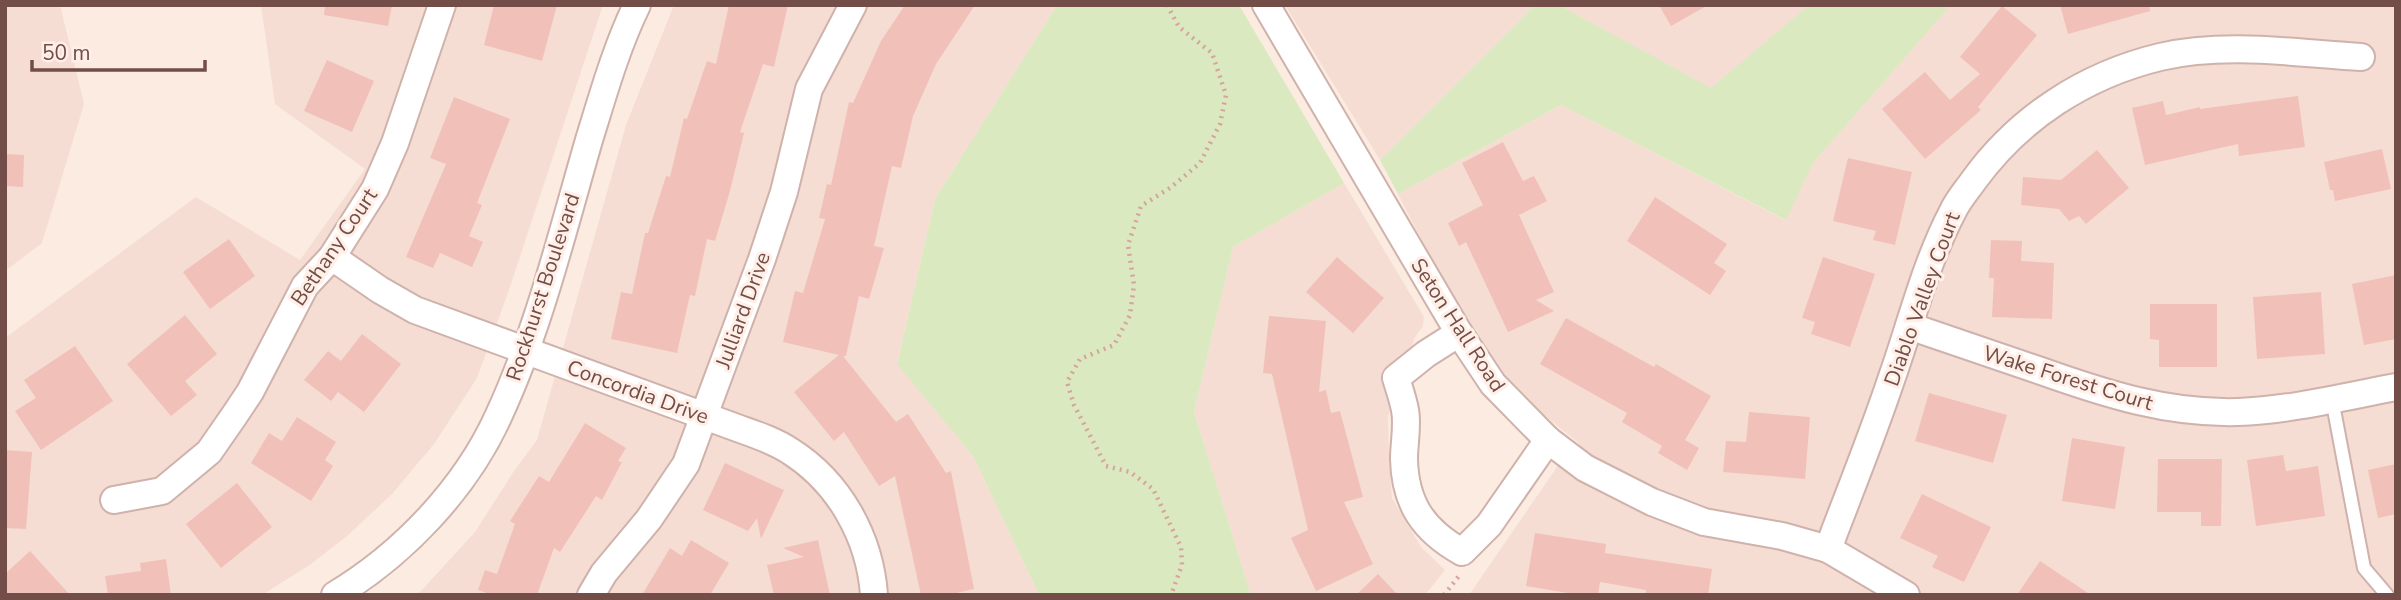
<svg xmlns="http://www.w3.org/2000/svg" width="2401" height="600" font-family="'Nunito Sans',sans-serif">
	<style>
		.residential { fill: #f5ddd3 }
		.green { fill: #dbe9c0 }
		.building { fill: #f1c1b9 }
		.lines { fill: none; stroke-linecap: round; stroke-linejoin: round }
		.lane-casing { stroke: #cfb2ab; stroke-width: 16 }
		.street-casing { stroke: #cfb2ab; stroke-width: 30 }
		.path { stroke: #d6a49c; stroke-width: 4.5; stroke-dasharray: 2 5; stroke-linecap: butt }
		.lane { stroke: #fff; stroke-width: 12 }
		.street { stroke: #fff; stroke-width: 26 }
		.labels { text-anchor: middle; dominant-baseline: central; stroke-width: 6; stroke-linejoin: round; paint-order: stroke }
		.street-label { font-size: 21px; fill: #734d48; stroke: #ffefe7 }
	</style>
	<rect width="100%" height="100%" fill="#fcebe1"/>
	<!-- residential -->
	<g class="residential">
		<polygon points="5,5 60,5 84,104 42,243 5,271"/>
		<polygon points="261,5 603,5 509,290 477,378 434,444 392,494 347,536 311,564 262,595 5,595 5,338 196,197 300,260 365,169 275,104"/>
		<polygon points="674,5 1057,5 935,199 897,363 973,456 1039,595 411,595 420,592 475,532 514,471 537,440 626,125"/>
		<polygon points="1285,5 1535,5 1380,160"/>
		<polygon points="1559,5 1809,5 1711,89"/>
		<polygon points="1951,5 2396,5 2396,595 1469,595 1559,464 1580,444 1529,403 1498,371 1458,311 1398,194 1561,105 1785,220 1813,163"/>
		<polygon points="1344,183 1424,317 1423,326 1415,337 1388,416 1389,457 1392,498 1421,547 1445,570 1425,595 1251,595 1194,412 1233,247"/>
	</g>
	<!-- green -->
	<g class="green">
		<polygon points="1057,5 1239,5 1344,183 1233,247 1194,412 1251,595 1039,595 973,456 897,364 935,199"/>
		<polygon points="1535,5 1559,5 1711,88 1809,5 1951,5 1813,163 1786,220 1561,105 1398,194 1380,160"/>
	</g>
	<!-- building -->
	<g class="building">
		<polygon points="325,5 392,5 388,26 324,15"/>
		<polygon points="494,5 557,5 542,61 484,45"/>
		<polygon points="729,5 788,5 774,67 763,64 740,132 744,133 730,191 715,241 707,239 695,296 690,295 677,353 611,339 621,292 632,294 645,233 648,233 666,176 670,177 684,118 687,119 707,61 716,64"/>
		<polygon points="905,5 975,5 936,64 913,116 901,168 892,166 874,246 884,248 869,299 859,296 846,356 843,356 896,422 908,414 946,473 951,471 974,589 948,595 921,595 895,476 879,486 844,432 834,441 794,392 839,355 783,342 795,291 803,293 825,219 819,218 827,184 831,185 849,102 853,103 881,41"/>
		<polygon points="1659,5 1708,5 1671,26"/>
		<polygon points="2060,5 2149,5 2150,11 2068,34"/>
		<polygon points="2002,6 2037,35 1978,107 1981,110 1925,159 1882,109 1925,72 1950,100 1980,74 1960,57"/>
		<polygon points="327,60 374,81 352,132 304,111"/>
		<polygon points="2298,96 2305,147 2239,156 2238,144 2145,165 2132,108 2163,101 2166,115 2200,107 2200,109"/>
		<polygon points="454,97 510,119 477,203 482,205 469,236 483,242 472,267 440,253 433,268 406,257 446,164 430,158"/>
		<polygon points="1503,142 1523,181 1534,176 1547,201 1519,215 1554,292 1536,300 1554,311 1508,332 1466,242 1459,246 1448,223 1483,205 1462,163"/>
		<polygon points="2382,149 2391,189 2335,201 2333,190 2330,190 2324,162"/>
		<polygon points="2097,150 2129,188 2086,224 2079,216 2069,221 2059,209 2021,205 2023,177 2061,180"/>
		<polygon points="5,154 24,155 23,187 5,186"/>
		<polygon points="1848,158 1912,172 1895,245 1873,240 1876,231 1833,221"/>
		<polygon points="1655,197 1727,244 1714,263 1726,271 1710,295 1627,241"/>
		<polygon points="229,239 255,276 210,309 183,272"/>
		<polygon points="1991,240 2022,241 2021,261 2054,263 2052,319 1992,317 1994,278 1989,278"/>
		<polygon points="1337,257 1384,298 1353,333 1306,292"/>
		<polygon points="1823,257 1875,274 1850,347 1811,334 1815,322 1802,318"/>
		<polygon points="2396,275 2396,339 2364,345 2352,284"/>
		<polygon points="2321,292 2325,354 2257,359 2253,297"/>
		<polygon points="2150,304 2217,304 2217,367 2159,367 2159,340 2150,339"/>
		<polygon points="185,315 217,354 185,381 197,395 171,416 127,364"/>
		<polygon points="1269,316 1326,321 1319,392 1326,390 1331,413 1340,411 1363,497 1344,502 1373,564 1316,591 1291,538 1308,530 1272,374 1263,373"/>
		<polygon points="1566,318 1654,367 1656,364 1711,396 1685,440 1699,448 1687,470 1658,453 1662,446 1622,422 1627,413 1540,364"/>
		<polygon points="362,334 401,364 364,412 338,392 331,401 304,380 328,351 341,361"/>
		<polygon points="75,346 113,401 41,450 15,411 36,398 24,380"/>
		<polygon points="1929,393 2007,415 1993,463 1915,441"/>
		<polygon points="1749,412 1810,417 1805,479 1723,472 1726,441 1746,442"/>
		<polygon points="297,417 336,442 325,460 333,466 311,501 251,463 269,433 282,441"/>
		<polygon points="585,423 626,448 618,461 622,462 602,500 596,496 560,552 554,548 537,595 492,595 478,590 485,570 497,574 515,524 510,521 539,476 549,482"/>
		<polygon points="2072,438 2125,447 2115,509 2062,501"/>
		<polygon points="5,450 32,452 26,529 5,528"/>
		<polygon points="2283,455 2286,471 2318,466 2325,516 2256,526 2247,460"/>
		<polygon points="2158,459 2222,459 2221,526 2201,526 2201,512 2157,512"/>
		<polygon points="725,463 784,490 761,539 757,518 748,531 703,510"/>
		<polygon points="2396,464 2396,514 2378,518 2368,470"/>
		<polygon points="237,483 272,527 221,568 186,524"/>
		<polygon points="1922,494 1991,527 1964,582 1932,567 1938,556 1900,538"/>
		<polygon points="1535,533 1606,544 1605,553 1712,569 1708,595 1646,595 1646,590 1600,582 1598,595 1580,595 1526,586"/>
		<polygon points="691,540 729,563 710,595 642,595 670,548 682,556"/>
		<polygon points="818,540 830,595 774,595 767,565 804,557 783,548"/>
		<polygon points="30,551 70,595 5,595 5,574"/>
		<polygon points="166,559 171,595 108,595 105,576 141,571 140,563"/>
		<polygon points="2040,561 2091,595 2017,595"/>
		<polygon points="1378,574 1398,595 1356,595"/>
	</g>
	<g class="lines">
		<!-- lane casing -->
		<g class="lane-casing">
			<polyline id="lane" points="2332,399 2364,568 2387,595"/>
		</g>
		<!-- street casing -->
		<g class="street-casing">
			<g id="street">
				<polyline points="1266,5 1459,333 1493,384 1548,440 1585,468 1652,502 1704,522 1782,536 1828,549 1906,595"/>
				<path d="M332,257L380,290L415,310L740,429C757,435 775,441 790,451C839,482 870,537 874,595"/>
				<path d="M1909,326C1953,341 1997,356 2041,371C2106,394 2168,414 2238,412C2291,410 2343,397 2396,387"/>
				<path d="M1459,333L1426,354L1396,378C1399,388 1403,399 1405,410C1408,425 1404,443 1404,459C1405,504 1424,531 1462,552L1489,525L1548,440"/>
				<polyline points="114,500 162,491 209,452 234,416 250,392 305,286 332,257 375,189 395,143 442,5"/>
				<path d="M1828,549C1849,493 1872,437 1891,380C1911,324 1925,264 1953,211C1958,200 1967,190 1974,180C2019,118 2085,75 2160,57C2225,42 2296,53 2361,57"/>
				<path d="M335,595C403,554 465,489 498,417C539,329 562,233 589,140C603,95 616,48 637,5"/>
				<polyline points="591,595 604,573 649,519 686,464 762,259 784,192 809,89 853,5"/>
			</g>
		</g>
		<!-- path -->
		<g class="path">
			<polyline points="1167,5 1179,27 1212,53 1226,95 1220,124 1200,163 1170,188 1141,206 1128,245 1134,285 1130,315 1114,345 1080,359 1067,382 1074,405 1106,466 1130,472 1153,489 1181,547 1182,565 1171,595"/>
			<polyline points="1444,595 1459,576"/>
		</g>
		<!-- lane -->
		<use href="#lane" class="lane"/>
		<!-- street -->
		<use href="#street" class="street"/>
	</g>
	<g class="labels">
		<!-- street labels -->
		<g class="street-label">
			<text transform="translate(334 247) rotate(-56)">Bethany Court</text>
			<text transform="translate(543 287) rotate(-72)">Rockhurst Boulevard</text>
			<text transform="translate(1922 299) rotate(-70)">Diablo Valley Court</text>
			<text transform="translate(743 310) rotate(-70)">Julliard Drive</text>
			<text transform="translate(1458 325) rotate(57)">Seton Hall Road</text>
			<text transform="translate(2068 378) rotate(17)">Wake Forest Court</text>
			<text transform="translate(638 392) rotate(20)">Concordia Drive</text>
		</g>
	</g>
	<!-- border -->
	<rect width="2401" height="600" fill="none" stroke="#734d48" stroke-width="14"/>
	<!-- scale -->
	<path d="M32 60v10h173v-10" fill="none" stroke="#734d48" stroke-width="3.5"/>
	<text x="42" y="60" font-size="21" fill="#734d48" stroke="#ffefe7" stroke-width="5" paint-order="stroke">50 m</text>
</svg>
